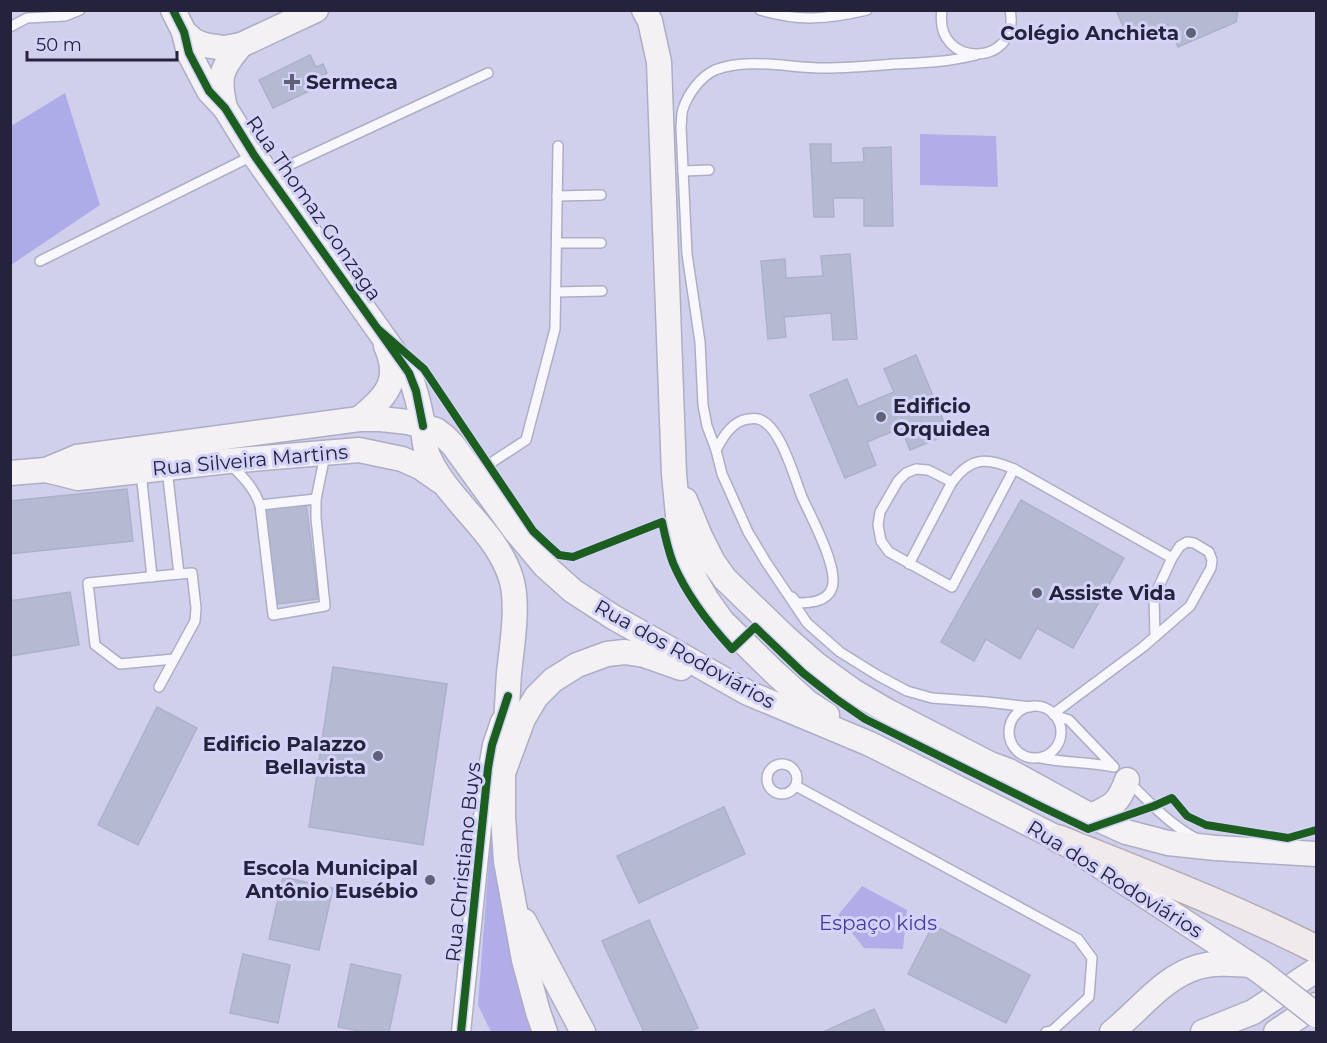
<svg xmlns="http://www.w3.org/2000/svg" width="1327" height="1043" font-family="Montserrat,sans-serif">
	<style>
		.green { fill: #b0ade9 }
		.forest { fill: #aeabe9 }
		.building { fill: #b5bad2; stroke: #acb1c8; stroke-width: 1.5 }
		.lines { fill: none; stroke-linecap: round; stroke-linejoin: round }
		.lane-casing { stroke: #adadc5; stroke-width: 12 }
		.street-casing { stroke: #adadc5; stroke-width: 21 }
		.secondary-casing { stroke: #adadc5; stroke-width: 27 }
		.primary-casing { stroke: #b4aab3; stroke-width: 30 }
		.lane { stroke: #f8f8fc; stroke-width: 9 }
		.street { stroke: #f8f8fc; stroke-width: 18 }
		.secondary { stroke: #f4f1f4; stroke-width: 24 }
		.primary { stroke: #f0eaec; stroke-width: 27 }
		.secondary-bridge-casing { stroke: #adadc5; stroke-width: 27; stroke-linecap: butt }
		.secondary-bridge { stroke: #f4f1f4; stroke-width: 24 }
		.cycleway-casing { stroke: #d3d3fa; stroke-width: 11 }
		.cycleway { stroke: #1b5e20; stroke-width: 8 }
		.poi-dot { fill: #606079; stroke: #d3d3fa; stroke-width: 2 }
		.labels { text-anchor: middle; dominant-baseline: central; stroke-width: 6; stroke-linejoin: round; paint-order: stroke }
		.poi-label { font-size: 20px; font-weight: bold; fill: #24233b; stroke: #d3d3fa; text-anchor: end }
		.street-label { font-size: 20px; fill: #24233b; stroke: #d3d3fa }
		.park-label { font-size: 20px; fill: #4a39a0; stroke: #d3d3fa }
	</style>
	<rect width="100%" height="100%" fill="#d0d0ec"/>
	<!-- green -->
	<g class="green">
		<polygon points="920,134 996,136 998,187 920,185"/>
		<polygon points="491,833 503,896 538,1032 491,1032 478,1005"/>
		<polygon points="862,886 907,910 903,949 864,948 838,915"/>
	</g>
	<!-- forest -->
	<polygon class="forest" points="65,93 100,205 11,265 11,126"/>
	<!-- building -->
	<g class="building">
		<polygon points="1116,10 1238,10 1236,22 1178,47 1168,25 1130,42"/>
		<polygon points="310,55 316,67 323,64 327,73 321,76 324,84 273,108 259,80"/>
		<polygon points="810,144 831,144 831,163 864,162 863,148 891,147 893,226 864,226 864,198 833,198 834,217 814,217"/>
		<polygon points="850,254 857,339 833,340 831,313 784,317 786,337 768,339 761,261 785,259 786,278 823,276 821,256"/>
		<polygon points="916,355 949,434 910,450 901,428 867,442 876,465 845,478 810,395 847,379 858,407 894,392 884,369"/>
		<polygon points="127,489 133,541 10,554 10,501"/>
		<polygon points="1021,500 1124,558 1073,648 1037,628 1020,659 986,639 974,661 941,642"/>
		<polygon points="306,502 318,599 277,604 264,508"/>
		<polygon points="70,592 79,645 10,656 10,601"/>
		<polygon points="333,667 447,684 423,845 309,827"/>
		<polygon points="157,707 197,728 138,845 98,825"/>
		<polygon points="724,807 745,854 639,903 617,856"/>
		<polygon points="283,877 333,888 319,950 269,939"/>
		<polygon points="649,920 698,1028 687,1032 644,1032 602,941"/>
		<polygon points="933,925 1030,975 1006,1023 908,974"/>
		<polygon points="243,954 290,965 278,1023 230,1013"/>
		<polygon points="351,964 401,975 389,1032 365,1032 338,1027"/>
		<polygon points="874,1009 885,1032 823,1032"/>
	</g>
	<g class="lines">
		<!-- lane casing -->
		<g class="lane-casing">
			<g id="lane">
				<path d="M760,10C800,22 828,19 867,10"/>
				<path d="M942,10C933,70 1022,67 1010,10"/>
				<polyline points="10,27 27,18 65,16 80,10"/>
				<path d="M976,55C949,62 921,63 894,64C871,66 847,68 824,68C790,68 747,57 715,70C700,77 688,94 683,109C681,114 682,121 681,127L687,254L700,342L703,405L707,426L716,450L722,474L748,532L766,562L807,623L840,652L877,675L907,691L932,698L987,702L1030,707"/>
				<polyline points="683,171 709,170"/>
				<polyline points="270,174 488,73"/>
				<polyline points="557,196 601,195"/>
				<polyline points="557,243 601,243"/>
				<polyline points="40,261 254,155"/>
				<polyline points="556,292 602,291"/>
				<path d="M716,450C723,437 732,421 748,419C751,419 755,418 758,419C780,424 794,477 802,497C811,517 839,568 832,588C827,602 810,603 797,603L792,597"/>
				<path d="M231,465C244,478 254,488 260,505L273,615L325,606L316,518V499L325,455"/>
				<polyline points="167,469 179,574 88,583 95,645 120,664 174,659"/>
				<polyline points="141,472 152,577"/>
				<polyline points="474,474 526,440 555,329 558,146"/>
				<polyline points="952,482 928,470 916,469 906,473 898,481 880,512 878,525 881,541 889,552 952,587 1014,469"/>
				<polyline points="260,505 316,499"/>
				<path d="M909,564L952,482C971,457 986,457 1014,469L1172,558"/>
				<polyline points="159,687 195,621 196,608 192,573 179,574"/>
				<circle cx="1035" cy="732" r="26"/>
				<polyline points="1053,714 1143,647 1190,606 1211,568 1212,560 1209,552 1194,543 1187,542 1180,546 1172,558 1154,597 1155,637"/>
				<path d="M1041,758C1066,763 1090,762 1114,767L1069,720L1054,715"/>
				<circle cx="782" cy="779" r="15"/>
				<path d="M1128,781C1149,802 1170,825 1197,839"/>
				<polyline points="796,786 1078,939 1092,958 1089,997 1052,1031 1046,1032"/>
			</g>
		</g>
		<!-- street casing -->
		<g class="street-casing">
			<polyline id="street" points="461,1032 488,768 492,745 500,721"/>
		</g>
		<!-- secondary casing -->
		<g class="secondary-casing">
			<g id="secondary">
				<path d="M173,10L184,32L189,53L209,91L225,108L254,155L409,373C416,391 420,408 423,426C424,437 424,448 429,458C449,502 496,530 511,578C519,603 512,646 509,673C507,706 505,740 503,773"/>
				<polyline points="644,10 650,21 659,62 674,474 679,526 687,557 696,581 707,600 722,621 775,673 807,702 827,715"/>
				<polyline points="184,32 194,41 204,45 224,48 241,45 316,10"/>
				<path d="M225,108C218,77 220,70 241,45"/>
				<path d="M359,419C385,397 402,382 386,346"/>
				<polyline points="46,470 78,478 228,461 359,450 402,459 420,467 440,481"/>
				<polyline points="10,473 46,470 77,457 359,419 381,419 408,422 436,430 445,437 453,445 514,529 545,566 573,591 613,617 748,693 870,744 1059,839 1261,972"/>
				<polyline points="685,500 700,536 713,562 725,579 785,637 817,665 853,691 889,712 990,764 1009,771 1091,816 1126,832 1168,843 1216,848 1316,854"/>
				<path d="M1091,816C1113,806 1119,803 1127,780"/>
				<polyline points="524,921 583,1032"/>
				<polyline points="545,1032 538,1012 524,960 506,861 503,817 503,773 523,719 536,697 553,680 577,665 607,654 625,652 644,655 681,668"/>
				<path d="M1112,1032C1140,1010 1163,977 1198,967C1215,962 1233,964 1250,965"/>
				<polyline points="1203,1032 1253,1012 1316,970"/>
				<polyline points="1276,1032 1316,1005"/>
			</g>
		</g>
		<!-- primary casing -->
		<g class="primary-casing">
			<path id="primary" d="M1059,839C1146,874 1233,907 1316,949"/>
		</g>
		<!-- lane -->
		<use href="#lane" class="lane"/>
		<!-- street -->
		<use href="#street" class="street"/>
		<!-- secondary -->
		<use href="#secondary" class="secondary"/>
		<!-- primary -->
		<use href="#primary" class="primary"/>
		<!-- secondary-bridge casing -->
		<g class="secondary-bridge-casing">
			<polyline id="secondary-bridge" points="1261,972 1316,1015"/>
		</g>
		<!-- secondary-bridge -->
		<use href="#secondary-bridge" class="secondary-bridge"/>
		<!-- cycleway casing -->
		<g class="cycleway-casing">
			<g id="cycleway">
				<polyline points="173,10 184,32 189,53 209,91 225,108 254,155 409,373 416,391 423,426"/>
				<path d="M379,330L424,369L533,531L549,546L559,555L573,557L662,522C665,536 668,550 673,563C687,596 708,623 732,649L755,627L803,673L836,699L865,719L1042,807L1088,829L1154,806L1172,798L1187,816L1206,825L1288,838L1316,830"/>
				<polyline points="461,1032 488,768 492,745 508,696"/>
			</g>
		</g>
		<!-- cycleway -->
		<use href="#cycleway" class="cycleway"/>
	</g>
	<!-- markers -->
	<g class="poi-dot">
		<circle cx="1191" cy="33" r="6"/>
		<path d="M289 73h6v6h6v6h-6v6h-6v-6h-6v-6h6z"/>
		<circle cx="881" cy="417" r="6"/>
		<circle cx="1037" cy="593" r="6"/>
		<circle cx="378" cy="756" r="6"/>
		<circle cx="430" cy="880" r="6"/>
	</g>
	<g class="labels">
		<!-- poi labels -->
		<g class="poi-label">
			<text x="1179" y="33">Colégio Anchieta</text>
			<text x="306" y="82" text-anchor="start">Sermeca</text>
			<text x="893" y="406" text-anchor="start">Edificio<tspan x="893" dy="23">Orquidea</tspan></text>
			<text x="1049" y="593" text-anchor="start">Assiste Vida</text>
			<text x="366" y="744">Edificio Palazzo<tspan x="366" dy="23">Bellavista</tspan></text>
			<text x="418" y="868">Escola Municipal<tspan x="418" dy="23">Antônio Eusébio</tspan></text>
		</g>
		<!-- street labels -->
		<g class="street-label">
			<text transform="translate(314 208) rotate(55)">Rua Thomaz Gonzaga</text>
			<text transform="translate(250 460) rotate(-5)">Rua Silveira Martins</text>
			<text transform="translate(685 654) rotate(29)">Rua dos Rodoviários</text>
			<text transform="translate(463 862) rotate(-84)">Rua Christiano Buys</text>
			<text transform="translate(1115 879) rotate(32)">Rua dos Rodoviários</text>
		</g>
		<!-- park labels -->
		<g class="park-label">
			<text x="878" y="923">Espaço kids</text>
		</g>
	</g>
	<!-- border -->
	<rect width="1327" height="1043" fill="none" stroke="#24233b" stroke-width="24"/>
	<!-- scale -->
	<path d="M27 51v9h150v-9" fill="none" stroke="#24233b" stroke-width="3"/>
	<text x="36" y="51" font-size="18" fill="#24233b" stroke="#d3d3fa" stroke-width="4.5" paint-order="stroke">50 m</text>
</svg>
